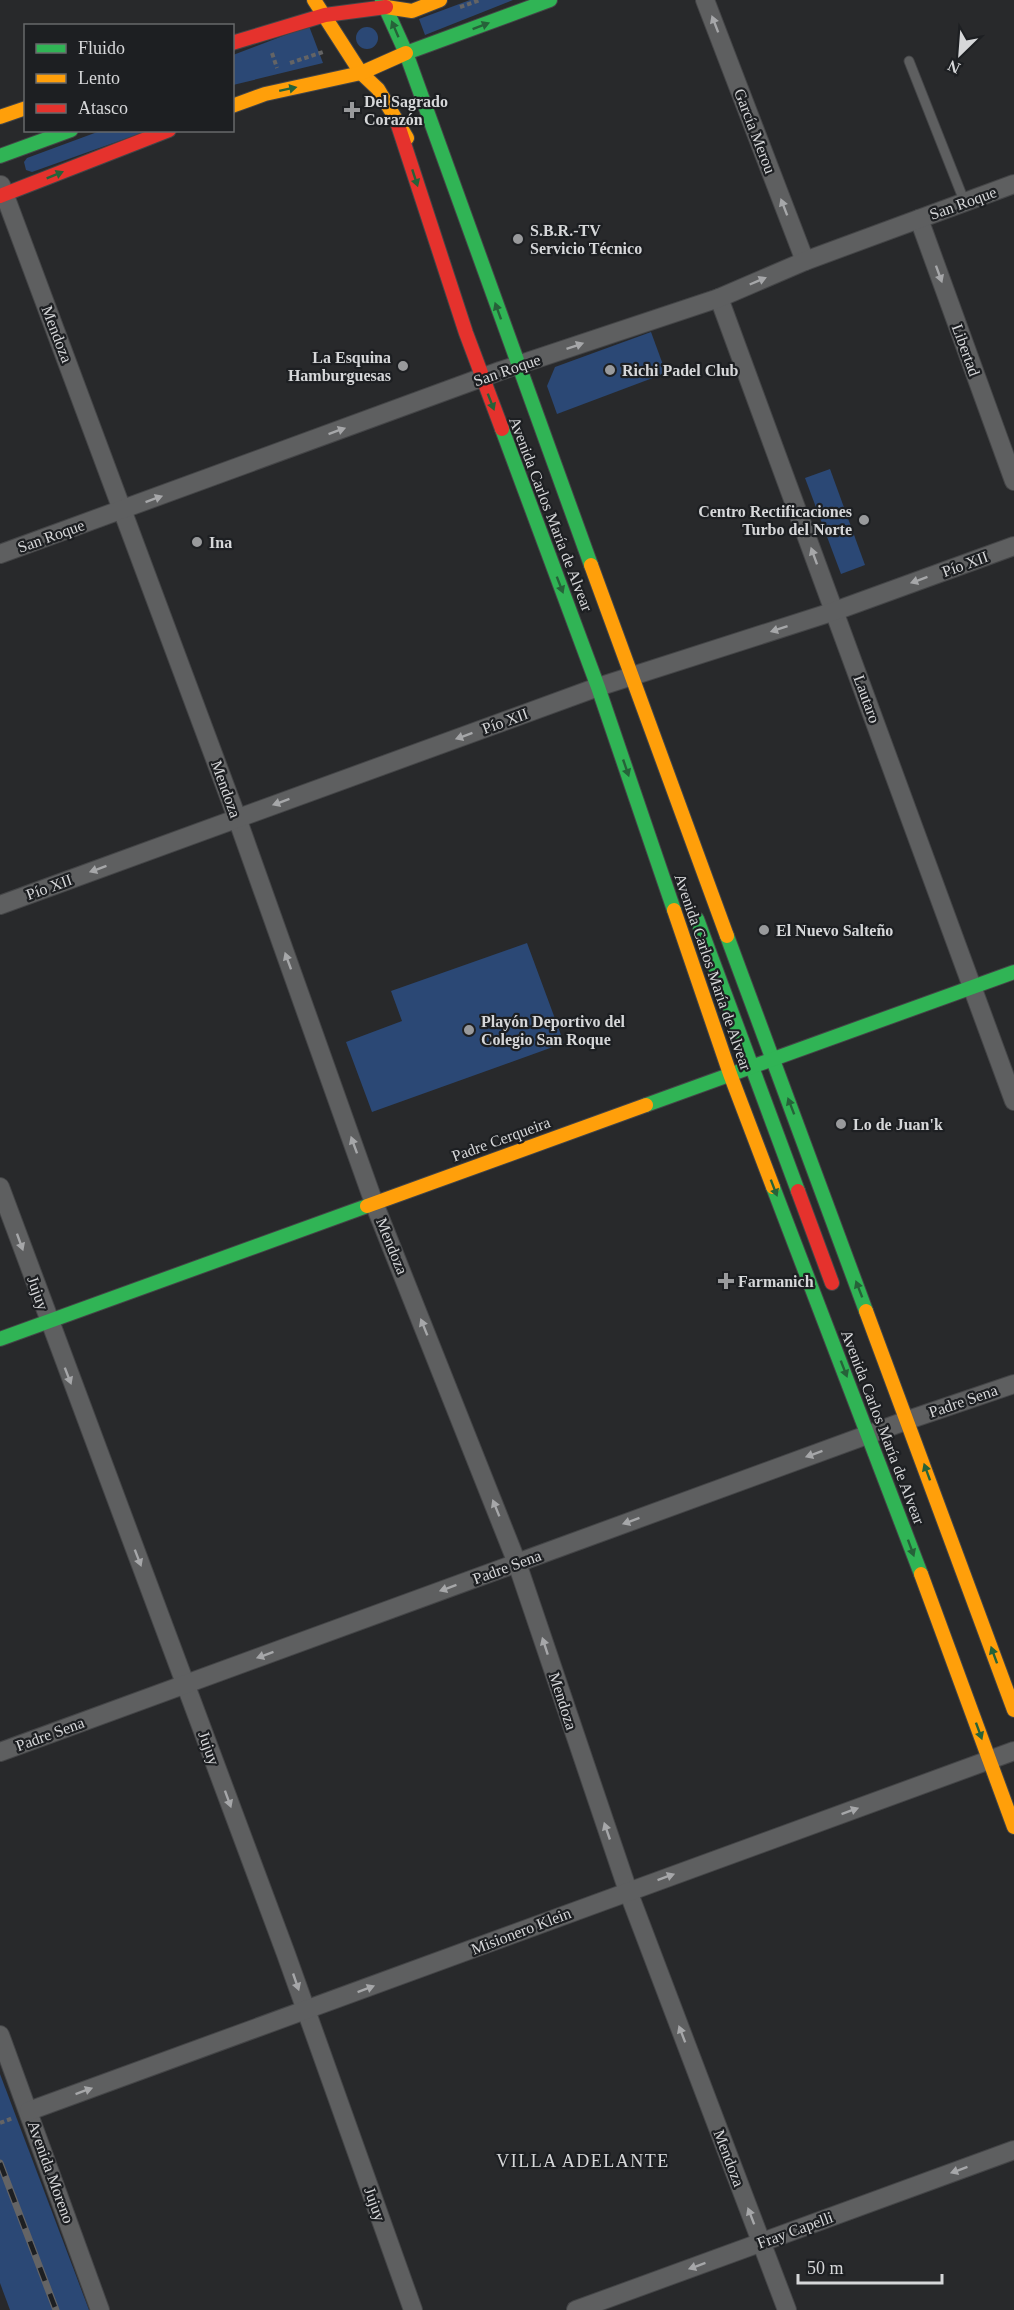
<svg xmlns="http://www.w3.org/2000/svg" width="1014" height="2310" font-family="'Times New Roman',serif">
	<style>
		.green { fill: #2b4875 }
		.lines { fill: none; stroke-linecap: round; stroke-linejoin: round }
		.lane-casing { stroke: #444547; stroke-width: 11 }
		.street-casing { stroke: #444547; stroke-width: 20 }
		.fast-casing { stroke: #444547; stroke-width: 16 }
		.slow-casing { stroke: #444547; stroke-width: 16 }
		.jam-casing { stroke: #444547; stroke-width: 16 }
		.path { stroke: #646465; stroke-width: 4; stroke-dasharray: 4.5 3; stroke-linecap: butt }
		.lane { stroke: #5e5f60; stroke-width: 9 }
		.street { stroke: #5e5f60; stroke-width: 18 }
		.fast { stroke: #30b455; stroke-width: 14 }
		.slow { stroke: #ff9f0a; stroke-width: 14 }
		.jam { stroke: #e5322d; stroke-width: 14 }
		.rail-casing { stroke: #646465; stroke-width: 7 }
		.rail { stroke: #1d1f22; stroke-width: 4.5; stroke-dasharray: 14; stroke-linecap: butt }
		.oneway { fill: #a6a7a9 }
		.oneway2 { fill: #266239 }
		.poi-dot { fill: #999a9c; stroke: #1d1f22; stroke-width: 2 }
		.labels { text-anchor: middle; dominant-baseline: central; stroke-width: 4.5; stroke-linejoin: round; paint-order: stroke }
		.poi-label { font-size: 16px; font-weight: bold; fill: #d6d7d9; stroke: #1d1f22; text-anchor: start }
		.street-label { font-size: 16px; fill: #d6d7d9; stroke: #1d1f22 }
		.neighbourhood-label { font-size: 18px; letter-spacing: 1.5px; fill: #d6d7d9; stroke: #1d1f22 }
	</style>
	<rect width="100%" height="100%" fill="#28292b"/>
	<!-- green -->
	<g class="green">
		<polygon points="470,0 513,0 425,35 419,19"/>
		<polygon points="309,26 323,63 233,85 233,55"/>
		<circle cx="367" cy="38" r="11"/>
		<polygon points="100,131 147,131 32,172 26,170 24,162 27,158"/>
		<polygon points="651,332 666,373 557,414 547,386 555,367"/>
		<polygon points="830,469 865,565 841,574 805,478"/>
		<polygon points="527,943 564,1043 372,1112 346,1042 402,1021 391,991"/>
		<polygon points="0,2074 89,2310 10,2310 0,2283"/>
	</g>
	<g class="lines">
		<!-- lane casing -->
		<g class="lane-casing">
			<polyline id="lane" points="909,61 965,203"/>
		</g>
		<!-- street casing -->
		<g class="street-casing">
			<g id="street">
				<polyline points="705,0 805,261"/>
				<polyline points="1,185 237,818 374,1203 517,1563 628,1891 787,2310"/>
				<polyline points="919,219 1014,481"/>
				<polyline points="719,298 1014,1101"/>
				<polyline points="0,554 500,371 719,298 805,261 1014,184"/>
				<polyline points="0,905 598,687 835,611 1014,546"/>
				<polyline points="0,1187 286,1954 413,2310"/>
				<polyline points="0,1752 908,1420 1014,1384"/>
				<polyline points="0,2035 100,2310"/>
				<polyline points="29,2111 1014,1751"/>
				<polyline points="576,2310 1014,2150"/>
			</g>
		</g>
		<!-- fast casing -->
		<g class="fast-casing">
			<g id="fast">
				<polyline points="382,0 406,53 591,565"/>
				<polyline points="406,53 550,0"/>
				<polyline points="0,156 71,130"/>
				<polyline points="502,429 598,687 674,910"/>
				<polyline points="697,919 798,1191"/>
				<polyline points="727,936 866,1311"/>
				<polyline points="646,1105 1014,972"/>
				<polyline points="773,1187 921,1574"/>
				<polyline points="0,1339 367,1206"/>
			</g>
		</g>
		<!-- slow casing -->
		<g class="slow-casing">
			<g id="slow">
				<polyline points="314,0 361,73 378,89 407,138"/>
				<polyline points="386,7 412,11 440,0"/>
				<polyline points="232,106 265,94 361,73 406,53"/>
				<polyline points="0,117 26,108"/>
				<polyline points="591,565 727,936"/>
				<polyline points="674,910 730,1074 773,1187"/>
				<polyline points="367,1206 646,1105"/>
				<polyline points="866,1311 1014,1710"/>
				<polyline points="921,1574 1014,1827"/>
			</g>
		</g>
		<!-- jam casing -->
		<g class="jam-casing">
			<g id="jam">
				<polyline points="232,43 325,15 386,7"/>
				<polyline points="397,122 466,333 502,429"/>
				<polyline points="0,196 169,130"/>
				<polyline points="798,1191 832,1283"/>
			</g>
		</g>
		<!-- path -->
		<g class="path">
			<polyline points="460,7 480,0"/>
			<polyline points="272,53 277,68"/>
			<polyline points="290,63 323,52"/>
			<polyline points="0,2123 13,2118"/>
		</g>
		<!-- lane -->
		<use href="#lane" class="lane"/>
		<!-- street -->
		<use href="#street" class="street"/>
		<!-- fast -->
		<use href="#fast" class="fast"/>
		<!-- slow -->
		<use href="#slow" class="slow"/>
		<!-- jam -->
		<use href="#jam" class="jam"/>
		<!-- rail casing -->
		<g class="rail-casing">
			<polyline id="rail" points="0,2163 56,2310"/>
		</g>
		<!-- rail -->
		<use href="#rail" class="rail"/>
	</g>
	<!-- one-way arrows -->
	<defs><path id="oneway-solid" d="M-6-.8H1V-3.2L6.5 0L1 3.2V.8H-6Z" transform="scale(1.5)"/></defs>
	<g class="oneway">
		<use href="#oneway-solid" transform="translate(715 24) rotate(-111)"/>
		<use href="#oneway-solid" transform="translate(784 207) rotate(-111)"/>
		<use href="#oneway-solid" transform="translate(939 274) rotate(70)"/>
		<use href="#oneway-solid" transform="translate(758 281) rotate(-23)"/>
		<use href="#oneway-solid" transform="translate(575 346) rotate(-19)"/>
		<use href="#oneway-solid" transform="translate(337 431) rotate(-20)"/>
		<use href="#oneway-solid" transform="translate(154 499) rotate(-20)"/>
		<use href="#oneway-solid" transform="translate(814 556) rotate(-110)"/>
		<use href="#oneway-solid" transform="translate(919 580) rotate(160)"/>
		<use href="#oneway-solid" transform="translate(779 629) rotate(162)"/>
		<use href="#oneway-solid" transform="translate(464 736) rotate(160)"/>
		<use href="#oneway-solid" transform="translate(281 802) rotate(160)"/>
		<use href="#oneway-solid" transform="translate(98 869) rotate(160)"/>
		<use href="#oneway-solid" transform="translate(288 961) rotate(-110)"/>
		<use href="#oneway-solid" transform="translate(354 1145) rotate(-110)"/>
		<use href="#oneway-solid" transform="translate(20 1242) rotate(70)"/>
		<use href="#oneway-solid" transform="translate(424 1327) rotate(-112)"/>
		<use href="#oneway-solid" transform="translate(68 1376) rotate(69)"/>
		<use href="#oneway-solid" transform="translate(814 1454) rotate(160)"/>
		<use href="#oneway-solid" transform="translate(496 1508) rotate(-112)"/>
		<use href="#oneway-solid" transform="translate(631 1521) rotate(160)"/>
		<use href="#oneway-solid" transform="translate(138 1558) rotate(69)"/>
		<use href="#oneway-solid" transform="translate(448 1588) rotate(160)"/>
		<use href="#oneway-solid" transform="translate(545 1646) rotate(-108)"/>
		<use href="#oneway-solid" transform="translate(265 1655) rotate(160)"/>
		<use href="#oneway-solid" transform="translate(228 1799) rotate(70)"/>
		<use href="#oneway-solid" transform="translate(850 1811) rotate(-20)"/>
		<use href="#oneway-solid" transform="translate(607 1831) rotate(-109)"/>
		<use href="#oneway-solid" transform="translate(666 1877) rotate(-20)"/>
		<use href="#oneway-solid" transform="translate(296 1982) rotate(71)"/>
		<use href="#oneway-solid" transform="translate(366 1989) rotate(-21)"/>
		<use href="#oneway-solid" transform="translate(682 2034) rotate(-111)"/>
		<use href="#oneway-solid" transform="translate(84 2091) rotate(-20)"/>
		<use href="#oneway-solid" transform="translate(959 2170) rotate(160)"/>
		<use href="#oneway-solid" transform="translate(751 2216) rotate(-111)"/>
		<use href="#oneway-solid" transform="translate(697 2266) rotate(160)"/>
	</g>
	<g class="oneway2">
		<use href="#oneway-solid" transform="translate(481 26) rotate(-21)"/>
		<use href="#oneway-solid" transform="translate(395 29) rotate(-113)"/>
		<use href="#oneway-solid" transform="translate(288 89) rotate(-12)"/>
		<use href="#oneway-solid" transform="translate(55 175) rotate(-22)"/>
		<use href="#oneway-solid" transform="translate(415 178) rotate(72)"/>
		<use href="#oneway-solid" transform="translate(498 311) rotate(-110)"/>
		<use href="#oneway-solid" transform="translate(491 402) rotate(69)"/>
		<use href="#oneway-solid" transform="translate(560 585) rotate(69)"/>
		<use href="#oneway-solid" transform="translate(626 768) rotate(71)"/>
		<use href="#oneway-solid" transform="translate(791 1106) rotate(-111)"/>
		<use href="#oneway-solid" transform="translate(774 1188) rotate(69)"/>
		<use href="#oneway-solid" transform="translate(859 1289) rotate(-111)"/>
		<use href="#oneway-solid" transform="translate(844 1369) rotate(69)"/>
		<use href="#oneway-solid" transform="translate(927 1472) rotate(-110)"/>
		<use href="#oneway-solid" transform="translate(911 1548) rotate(70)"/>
		<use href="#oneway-solid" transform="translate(994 1655) rotate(-110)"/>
		<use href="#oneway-solid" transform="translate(979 1731) rotate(70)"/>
	</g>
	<!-- markers -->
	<g class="poi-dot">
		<path d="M349 101h6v6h6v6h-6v6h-6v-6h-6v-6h6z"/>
		<circle cx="518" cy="239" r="6"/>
		<circle cx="403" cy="366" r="6"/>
		<circle cx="610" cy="370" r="6"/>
		<circle cx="864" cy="520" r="6"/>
		<circle cx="197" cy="542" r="6"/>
		<circle cx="764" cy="930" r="6"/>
		<circle cx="469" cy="1030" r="6"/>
		<circle cx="841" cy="1124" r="6"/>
		<path d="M723 1272h6v6h6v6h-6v6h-6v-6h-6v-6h6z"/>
	</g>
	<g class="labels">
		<!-- poi labels -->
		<g class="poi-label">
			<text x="364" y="101">Del Sagrado<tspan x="364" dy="18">Corazón</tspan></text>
			<text x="530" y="230">S.B.R.-TV<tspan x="530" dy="18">Servicio Técnico</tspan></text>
			<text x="391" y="357" text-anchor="end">La Esquina<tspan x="391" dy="18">Hamburguesas</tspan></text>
			<text x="622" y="370">Richi Padel Club</text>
			<text x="852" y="511" text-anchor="end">Centro Rectificaciones<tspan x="852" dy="18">Turbo del Norte</tspan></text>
			<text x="209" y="542">Ina</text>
			<text x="776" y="930">El Nuevo Salteño</text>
			<text x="481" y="1021">Playón Deportivo del<tspan x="481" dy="18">Colegio San Roque</tspan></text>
			<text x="853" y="1124">Lo de Juan'k</text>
			<text x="738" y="1281">Farmanich</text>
		</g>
		<!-- street labels -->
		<g class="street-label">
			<text transform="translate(755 131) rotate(69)">García Merou</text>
			<text transform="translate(963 203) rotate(-20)">San Roque</text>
			<text transform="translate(57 334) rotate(69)">Mendoza</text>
			<text transform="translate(966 350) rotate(70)">Libertad</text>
			<text transform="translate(507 370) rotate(-19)">San Roque</text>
			<text transform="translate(551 514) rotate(69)">Avenida Carlos María de Alvear</text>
			<text transform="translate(51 536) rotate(-20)">San Roque</text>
			<text transform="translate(965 564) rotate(-20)">Pío XII</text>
			<text transform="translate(867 699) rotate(70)">Lautaro</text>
			<text transform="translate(505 721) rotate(-20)">Pío XII</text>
			<text transform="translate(226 789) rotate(70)">Mendoza</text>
			<text transform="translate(49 887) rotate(-20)">Pío XII</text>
			<text transform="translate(713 972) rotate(71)">Avenida Carlos María de Alvear</text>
			<text transform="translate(501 1139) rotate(-20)">Padre Cerqueira</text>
			<text transform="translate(392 1246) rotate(68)">Mendoza</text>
			<text transform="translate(38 1293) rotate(70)">Jujuy</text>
			<text transform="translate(963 1401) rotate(-19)">Padre Sena</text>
			<text transform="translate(883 1427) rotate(69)">Avenida Carlos María de Alvear</text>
			<text transform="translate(507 1567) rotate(-20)">Padre Sena</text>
			<text transform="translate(563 1701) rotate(72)">Mendoza</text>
			<text transform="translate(50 1734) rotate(-20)">Padre Sena</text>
			<text transform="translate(209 1748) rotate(70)">Jujuy</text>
			<text transform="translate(521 1931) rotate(-21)">Misionero Klein</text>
			<text transform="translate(729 2158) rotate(69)">Mendoza</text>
			<text transform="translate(51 2172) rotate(70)">Avenida Moreno</text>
			<text transform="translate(375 2204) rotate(70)">Jujuy</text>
			<text transform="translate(795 2230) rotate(-20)">Fray Capelli</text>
		</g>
		<!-- neighbourhood labels -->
		<g class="neighbourhood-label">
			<text x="583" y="2161">VILLA ADELANTE</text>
		</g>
	</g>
	<!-- legend -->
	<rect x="24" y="24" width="210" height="108" fill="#1d1f22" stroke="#67696b" stroke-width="1.5"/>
	<rect x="36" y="44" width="30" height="9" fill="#30b455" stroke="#67696b" stroke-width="1.5"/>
	<text x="78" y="54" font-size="18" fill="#d6d7d9">Fluido</text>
	<rect x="36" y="74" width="30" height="9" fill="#ff9f0a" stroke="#67696b" stroke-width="1.5"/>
	<text x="78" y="84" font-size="18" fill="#d6d7d9">Lento</text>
	<rect x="36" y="104" width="30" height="9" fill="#e5322d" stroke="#67696b" stroke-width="1.5"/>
	<text x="78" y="114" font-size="18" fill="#d6d7d9">Atasco</text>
	<!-- north arrow -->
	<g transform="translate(960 54) rotate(205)" stroke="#1d1f22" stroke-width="4.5" paint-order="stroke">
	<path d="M0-4.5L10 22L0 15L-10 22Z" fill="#d6d7d9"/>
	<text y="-9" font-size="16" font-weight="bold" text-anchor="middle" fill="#d6d7d9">N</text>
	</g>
	<!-- scale -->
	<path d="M798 2274v9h144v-9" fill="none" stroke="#d6d7d9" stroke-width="3"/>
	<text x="807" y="2274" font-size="18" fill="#d6d7d9" stroke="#1d1f22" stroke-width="4.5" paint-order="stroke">50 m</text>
</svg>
